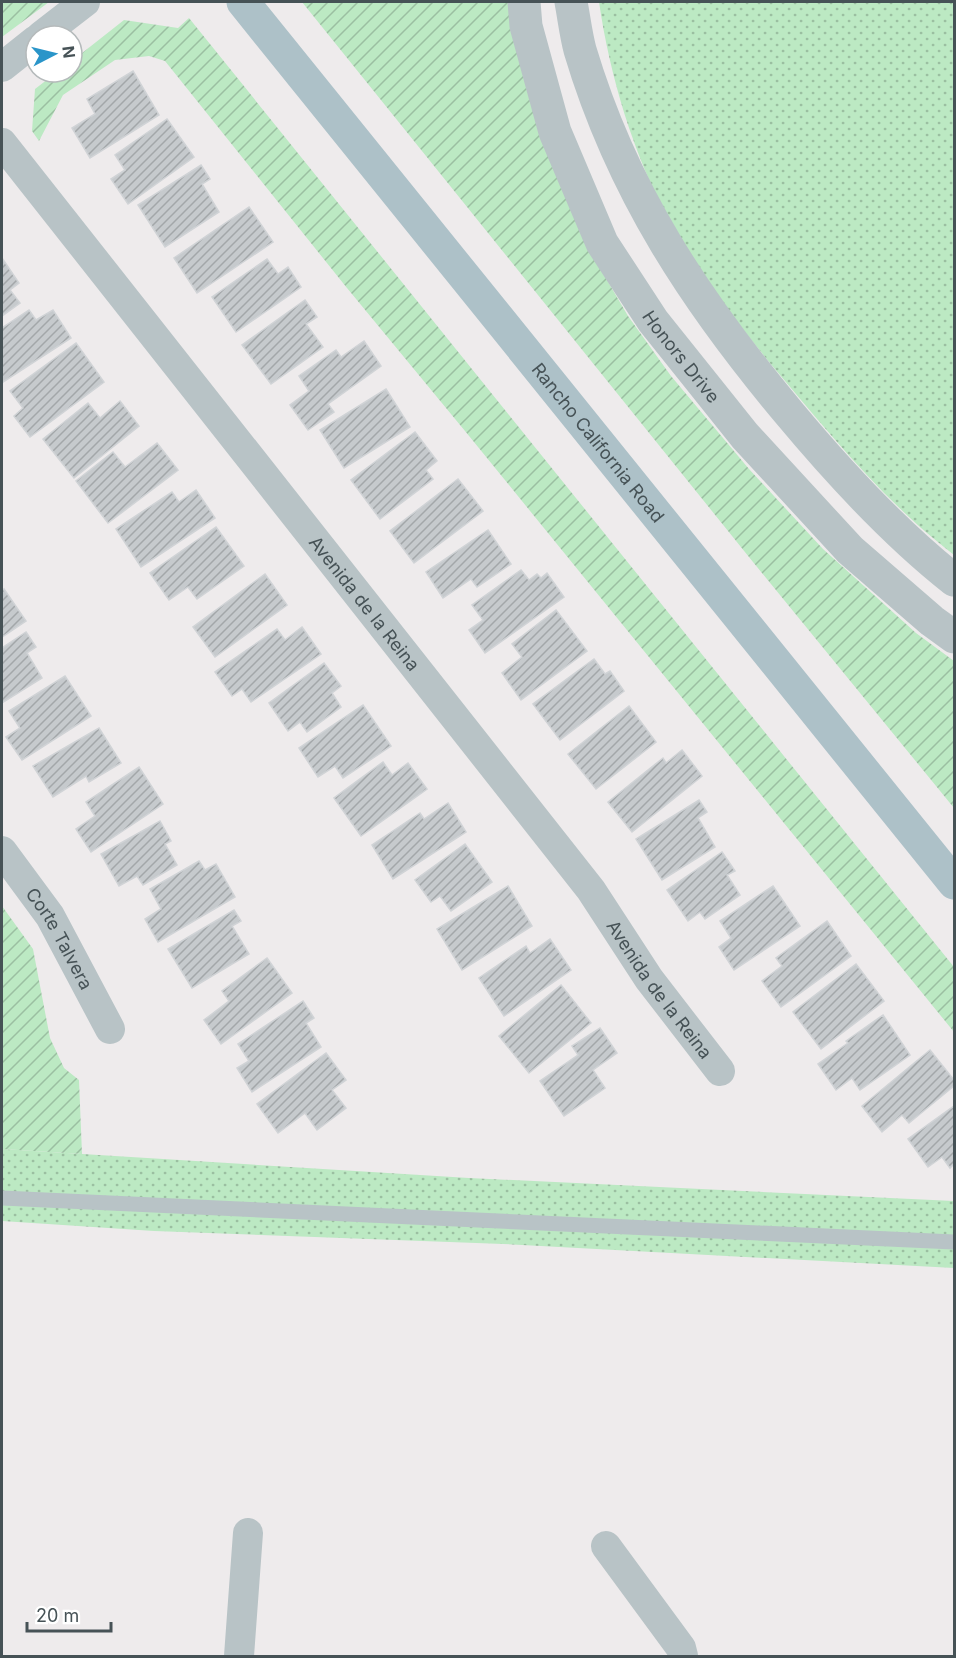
<svg xmlns="http://www.w3.org/2000/svg" width="956" height="1658" font-family="Inter,sans-serif">
	<style>
		.grass { fill: url(#grass-dots) }
		.garden { fill: url(#garden-furrows) }
		.building { fill: url(#building-hatch); stroke: #d0d3d6; stroke-width: 1.5 }
		.lines { fill: none; stroke-linecap: round; stroke-linejoin: round }
		.service { stroke: #b8c3c6; stroke-width: 15 }
		.minor { stroke: #b8c3c6; stroke-width: 30 }
		.tertiary { stroke: #b8c3c6; stroke-width: 33 }
		.primary { stroke: #adc1c8; stroke-width: 33 }
		.labels { text-anchor: middle; dominant-baseline: central; stroke-width: 4.5; stroke-linejoin: round; paint-order: stroke }
		.street-label { font-size: 18px; fill: #465256; stroke: #fff }
	</style>
	<defs>
		<pattern id="grass-dots" width="8" height="8" patternUnits="userSpaceOnUse" patternTransform="scale(1.5)"><rect width="8" height="8" fill="#bce9c3"/><path d="M2 2h.1M6 6h.1" fill="none" stroke="#9bbfa1" stroke-width="1.8" stroke-linecap="round"/></pattern>
		<pattern id="garden-furrows" width="10" height="10" patternUnits="userSpaceOnUse" patternTransform="scale(1.5)"><rect width="10" height="10" fill="#bce9c3"/><path d="M-1 1l2-2M0 10L10 0M9 11l2-2" fill="none" stroke="#9bbfa1"/></pattern>
		<pattern id="building-hatch" width="6" height="6" patternUnits="userSpaceOnUse" patternTransform="scale(1.5)"><rect width="6" height="6" fill="#c6cacd"/><path d="M-1 1l2-2M0 6l6-6M5 7l2-2" fill="none" stroke="#a3a7a9"/></pattern>
	</defs>
	<rect width="100%" height="100%" fill="#eeebec"/>
	<!-- grass -->
	<g class="grass">
		<path d="M599,2H954V555C939,543 924,531 909,517C858,470 814,415 769,362C734,318 695,271 669,221C633,153 610,77 599,2Z"/>
		<polygon points="2,1149 469,1178 954,1201 954,1268 503,1244 154,1231 2,1221"/>
	</g>
	<!-- garden -->
	<g class="garden">
		<polygon points="2,2 49,2 2,37"/>
		<polygon points="302,2 514,2 593,256 628,316 671,376 749,469 823,549 916,633 954,661 954,808 753,562"/>
		<polygon points="189,18 954,967 954,1032 465,431 347,288 165,61 149,56 115,60 63,95 39,141 32,131 35,89 57,72 72,72 72,61 124,20 178,28"/>
		<polygon points="2,906 33,949 50,1038 64,1068 79,1080 82,1154 2,1149"/>
	</g>
	<!-- building -->
	<g class="building">
		<polygon points="133,71 159,115 90,158 72,128 95,114 87,99"/>
		<polygon points="167,119 194,157 128,204 111,179 125,170 115,155"/>
		<polygon points="201,165 210,179 202,184 219,212 165,247 138,205"/>
		<polygon points="249,207 273,242 197,293 174,258"/>
		<polygon points="2,258 19,283 10,290 20,303 2,316"/>
		<polygon points="267,259 278,274 288,267 301,287 236,332 212,297"/>
		<polygon points="305,300 317,317 306,324 323,347 271,384 242,345"/>
		<polygon points="29,310 36,320 53,310 71,338 3,382 2,379 2,328"/>
		<polygon points="364,341 381,366 328,404 334,412 308,430 290,405 309,391 299,376 336,350 341,357"/>
		<polygon points="76,343 104,382 30,437 14,416 23,408 10,391"/>
		<polygon points="386,389 410,427 344,468 320,430"/>
		<polygon points="120,401 139,426 74,478 43,439 88,403 100,418"/>
		<polygon points="415,432 437,461 426,470 433,479 380,519 351,480"/>
		<polygon points="157,443 178,470 108,523 76,481 113,452 125,467"/>
		<polygon points="458,479 483,511 414,563 390,531"/>
		<polygon points="196,490 215,518 141,567 116,529 172,492 179,502"/>
		<polygon points="216,527 244,566 197,599 188,587 169,600 150,573"/>
		<polygon points="488,530 511,564 477,587 471,579 443,598 426,572"/>
		<polygon points="521,570 529,580 537,574 541,578 547,573 564,597 485,653 469,630 483,620 472,605"/>
		<polygon points="265,574 287,605 215,657 193,627"/>
		<polygon points="4,589 26,621 2,637 2,591"/>
		<polygon points="556,610 587,651 521,700 502,673 522,657 512,644"/>
		<polygon points="302,627 321,654 251,702 242,689 232,696 215,672 277,629 285,640"/>
		<polygon points="26,632 36,647 27,653 42,678 2,703 2,648"/>
		<polygon points="594,659 605,674 610,671 624,691 560,740 533,704"/>
		<polygon points="324,663 341,686 332,693 341,707 307,732 300,722 288,731 269,703"/>
		<polygon points="65,676 91,716 22,760 6,737 20,728 9,711"/>
		<polygon points="363,705 391,746 343,778 335,766 318,777 299,748"/>
		<polygon points="629,706 656,742 596,789 568,754"/>
		<polygon points="99,728 121,763 89,782 86,776 53,797 33,766"/>
		<polygon points="682,750 702,776 632,832 608,802 663,758 666,763"/>
		<polygon points="383,762 392,775 408,763 427,789 361,836 334,798"/>
		<polygon points="139,767 163,804 91,852 76,829 95,816 86,802"/>
		<polygon points="699,800 707,812 698,818 715,847 662,880 636,839"/>
		<polygon points="448,803 466,832 393,879 372,845 420,813 424,819"/>
		<polygon points="160,821 171,841 165,844 177,865 143,885 137,876 119,886 101,854"/>
		<polygon points="465,844 492,882 451,911 440,896 431,902 415,880"/>
		<polygon points="722,852 735,871 727,875 740,895 705,919 700,912 688,921 667,890"/>
		<polygon points="199,861 205,870 216,864 235,897 158,942 145,919 161,909 150,889"/>
		<polygon points="508,886 532,926 462,970 437,929"/>
		<polygon points="773,886 800,926 734,970 719,947 731,938 720,921"/>
		<polygon points="234,910 241,921 232,926 249,954 192,988 168,949"/>
		<polygon points="827,921 851,956 781,1007 762,981 782,966 776,958"/>
		<polygon points="550,939 571,970 504,1016 479,978 526,946 530,953"/>
		<polygon points="267,958 292,993 221,1044 204,1020 229,1001 222,991"/>
		<polygon points="856,964 884,1001 821,1049 793,1012"/>
		<polygon points="561,985 591,1023 529,1073 499,1036"/>
		<polygon points="303,1001 314,1018 306,1023 321,1047 252,1092 237,1068 249,1061 238,1044"/>
		<polygon points="883,1015 910,1055 860,1090 852,1078 836,1090 818,1064 848,1043 846,1041"/>
		<polygon points="600,1028 617,1053 593,1070 605,1088 564,1116 540,1081 578,1055 572,1046"/>
		<polygon points="930,1050 954,1080 954,1086 909,1123 902,1115 882,1132 862,1106"/>
		<polygon points="326,1053 346,1080 332,1090 346,1108 317,1130 305,1113 278,1133 257,1104"/>
		<polygon points="954,1106 954,1164 950,1168 942,1157 928,1167 908,1139"/>
	</g>
	<g class="lines">
		<!-- service -->
		<polyline class="service" points="2,1198 954,1242"/>
		<!-- minor -->
		<g class="minor">
			<polyline points="41,36 85,2"/>
			<polyline points="2,67 36,40"/>
			<path id="s1" d="M2,143L591,890L649,979L720,1071"/>
			<path id="s2" d="M2,851L50,916L110,1029"/>
			<polyline points="606,1546 681,1648 683,1656"/>
			<polyline points="239,1656 248,1533"/>
		</g>
		<!-- tertiary -->
		<g class="tertiary">
			<path id="s3" d="M524,2L526,26L555,132L602,243L653,321L745,436L850,550L932,621L954,637"/>
			<path d="M571,2C574,18 576,35 580,50C622,191 696,302 789,413C839,473 893,532 954,580"/>
		</g>
		<!-- primary -->
		<path class="primary" id="s4" d="M243,2L954,883"/>
	</g>
	<g class="labels">
		<!-- street labels -->
		<g class="street-label">
			<text stroke="none"><textPath href="#s3" startOffset="393">Honors Drive</textPath></text>
			<text stroke="none"><textPath href="#s4" startOffset="566">Rancho California Road</textPath></text>
			<text stroke="none"><textPath href="#s1" startOffset="586">Avenida de la Reina</textPath></text>
			<text stroke="none"><textPath href="#s2" startOffset="105">Corte Talvera</textPath></text>
			<text stroke="none"><textPath href="#s1" startOffset="1072">Avenida de la Reina</textPath></text>
		</g>
	</g>
	<!-- border -->
	<rect width="956" height="1658" fill="none" stroke="#465256" stroke-width="6"/>
	<!-- north arrow -->
	<g transform="translate(54 54) rotate(83)"><circle r="28" fill="#ffffff" stroke="#b5babb" stroke-width="1.5"/>
	<path d="M0-4.5L10 22L0 15L-10 22Z" fill="#2a95c9"/>
	<text y="-9" font-size="16" font-weight="bold" text-anchor="middle" fill="#465256">N</text>
	</g>
	<!-- scale -->
	<path d="M27 1622v9h84v-9" fill="none" stroke="#465256" stroke-width="3"/>
	<text x="36" y="1622" font-size="18" fill="#465256" stroke="#ffffff" stroke-width="4.5" paint-order="stroke">20 m</text>
</svg>
